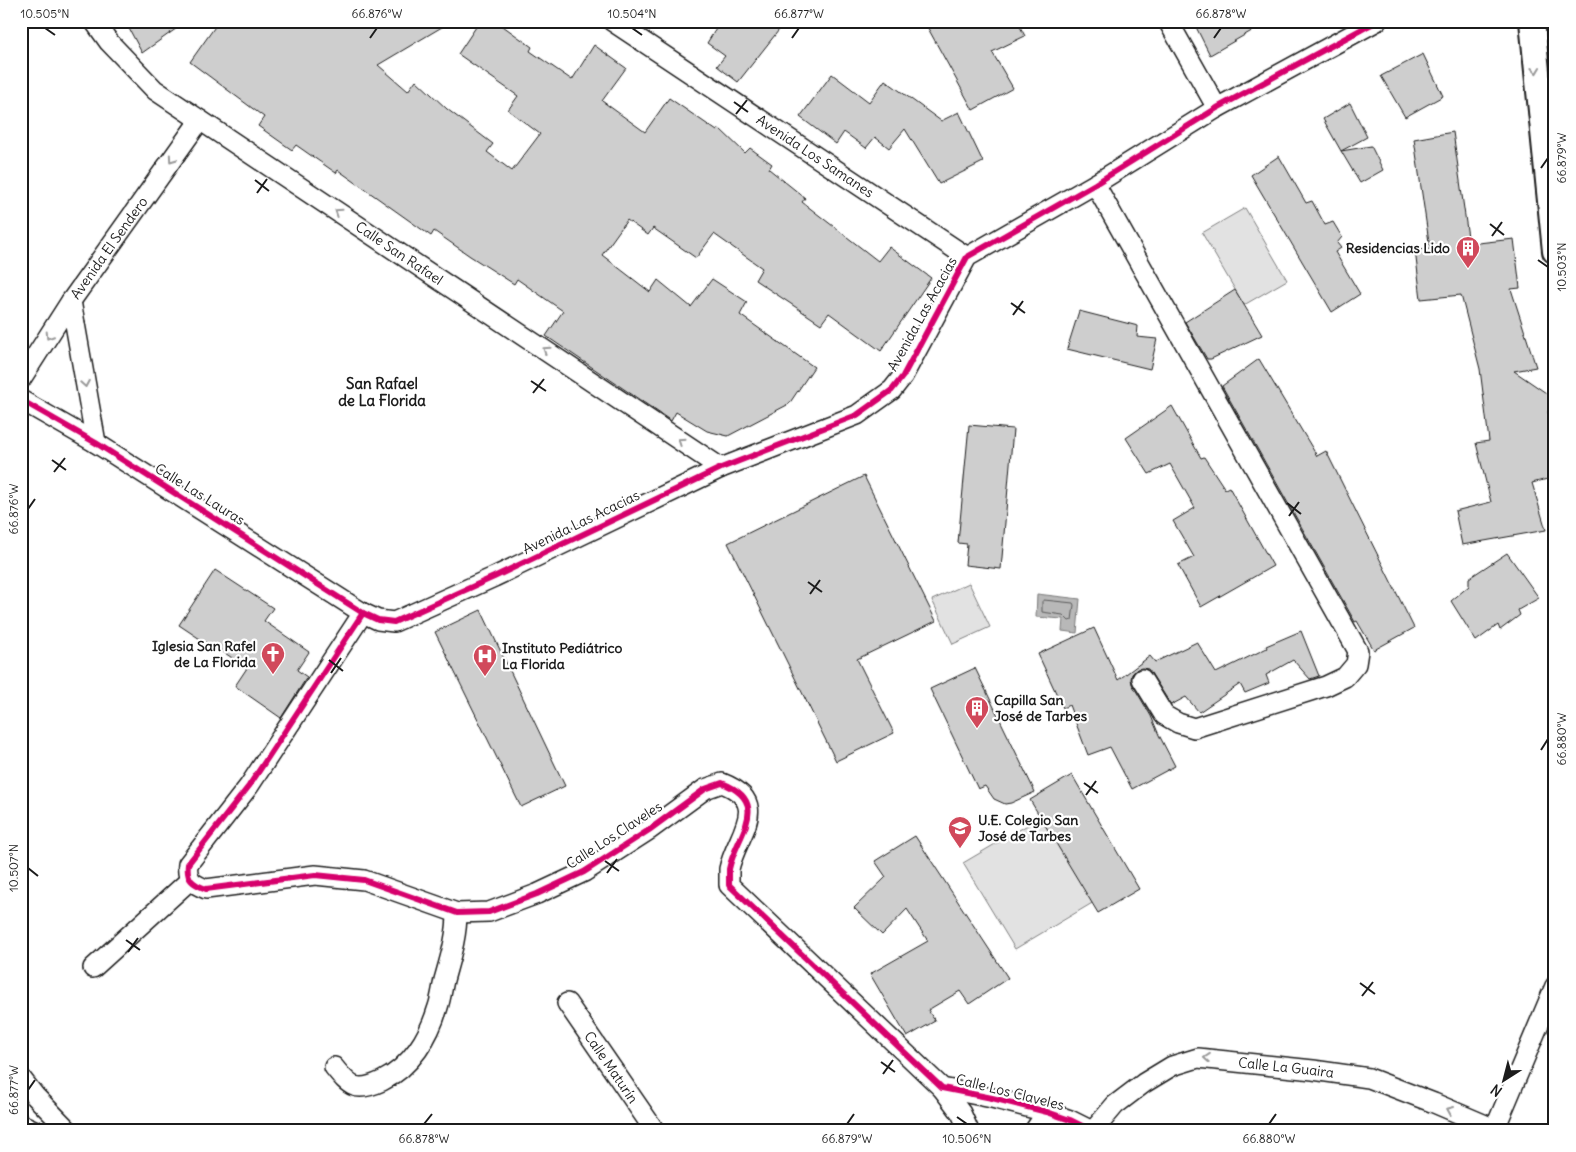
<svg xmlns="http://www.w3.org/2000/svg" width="1576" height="1152" font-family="Delius,sans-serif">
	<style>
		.green { fill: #e2e2e2; stroke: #7f7f7f }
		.water { fill: #b8b8b8; stroke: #7a7a7a }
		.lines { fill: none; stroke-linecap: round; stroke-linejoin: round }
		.shore { stroke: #5a5a5a; stroke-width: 1 }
		.building { fill: #cecece; stroke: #1c1c1c }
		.minor-casing { stroke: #1c1c1c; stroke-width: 22 }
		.tertiary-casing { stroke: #1c1c1c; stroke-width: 28 }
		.minor { stroke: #fff; stroke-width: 19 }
		.tertiary { stroke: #fff; stroke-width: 24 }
		.cycleway-casing { stroke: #fff; stroke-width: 9 }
		.cycleway { stroke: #d6006c; stroke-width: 6 }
		.oneway { stroke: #999 }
		.ticks { fill: none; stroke: #1c1c1c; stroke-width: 2 }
		.labels { text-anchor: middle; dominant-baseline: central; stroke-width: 4.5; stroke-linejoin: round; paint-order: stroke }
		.street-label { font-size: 14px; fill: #1c1c1c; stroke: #fff }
		.poi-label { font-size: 14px; font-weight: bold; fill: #1c1c1c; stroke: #fff; text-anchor: start }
		.neighbourhood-label { font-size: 15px; font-weight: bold; fill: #1c1c1c; stroke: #fff }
		.neatline { fill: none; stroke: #1c1c1c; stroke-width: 2 }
		.ticks-label { font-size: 12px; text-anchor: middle; fill: #1c1c1c }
	</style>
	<rect width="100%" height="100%" fill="#fff"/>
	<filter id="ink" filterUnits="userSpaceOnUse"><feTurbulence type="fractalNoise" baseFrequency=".02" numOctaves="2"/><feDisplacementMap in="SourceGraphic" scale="10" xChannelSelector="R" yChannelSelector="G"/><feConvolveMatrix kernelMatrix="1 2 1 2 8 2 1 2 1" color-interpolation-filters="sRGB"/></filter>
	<g filter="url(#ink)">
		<!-- green -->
		<g class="green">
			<polygon points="1245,208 1287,280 1244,305 1202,233"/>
			<polygon points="969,583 990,627 953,644 932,600"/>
			<polygon points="1053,810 1104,896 1015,949 963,863"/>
		</g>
		<!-- water -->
		<polygon class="water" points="1037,594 1080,599 1077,633 1062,631 1063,619 1036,617"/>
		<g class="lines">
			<!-- shore -->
			<polygon class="shore" points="1044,600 1073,603 1074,605 1072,620 1069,621 1063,615 1042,612 1042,602"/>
		</g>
		<!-- building -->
		<g class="building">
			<polygon points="125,21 187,21 142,53"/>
			<polygon points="219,21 452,21 378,65 408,91 416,80 447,109 493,144 487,152 512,171 540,134 508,110 518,96 458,54 480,21 496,21 532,47 530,51 572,80 594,45 626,68 602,101 645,132 669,98 717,131 719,128 745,153 750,148 772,164 769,169 805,198 802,202 878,261 889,247 931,278 881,351 829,313 821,324 755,280 762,268 714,234 696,258 653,228 648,235 627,220 602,255 650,292 658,280 691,307 712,279 747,302 740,315 814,367 789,404 728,436 707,431 676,412 671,421 546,336 563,311 517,279 514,284 470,256 434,231 431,236 338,170 336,173 296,145 292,150 258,126 264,117 190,62"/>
			<polygon points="721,21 786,21 738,82 717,66 725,56 707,43"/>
			<polygon points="924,21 1017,21 1025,36 992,52 1013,88 973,110"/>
			<polygon points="1193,21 1269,21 1210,55"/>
			<polygon points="1423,54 1443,96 1405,117 1381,76"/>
			<polygon points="832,74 869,102 885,80 941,121 959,112 983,162 939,184 905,129 889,148 875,137 866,148 844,132 836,144 800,117"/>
			<polygon points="1350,103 1367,137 1341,151 1323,119"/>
			<polygon points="1453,132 1469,244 1514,239 1520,288 1511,289 1536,367 1514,371 1549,395 1552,402 1548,412 1555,440 1555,477 1532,483 1546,530 1462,545 1455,511 1491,502 1476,443 1489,441 1480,369 1461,295 1421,299 1415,250 1430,249 1414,139"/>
			<polygon points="1371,146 1383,170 1360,183 1341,151"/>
			<polygon points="1279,156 1306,203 1312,201 1325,225 1333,222 1342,237 1337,243 1341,248 1335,252 1360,294 1332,312 1251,175"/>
			<polygon points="1235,290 1262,335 1211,359 1207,359 1185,322"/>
			<polygon points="1079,311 1138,326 1137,337 1157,339 1150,369 1067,349"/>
			<polygon points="1259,359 1317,456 1326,451 1414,628 1374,650 1357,621 1355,622 1222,386"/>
			<polygon points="1172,406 1201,458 1204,457 1225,489 1229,487 1273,566 1201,607 1178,565 1194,557 1173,521 1195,508 1170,464 1149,474 1126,438"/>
			<polygon points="969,425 1013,429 1001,569 965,565 967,544 958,543"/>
			<polygon points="864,476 936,621 857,659 894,733 836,761 728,543"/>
			<polygon points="1507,553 1539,598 1518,610 1520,615 1500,630 1498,625 1476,641 1451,601 1469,586 1469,578"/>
			<polygon points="215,570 273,608 264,621 309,652 297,670 307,677 281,718 235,686 247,668 210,643 209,645 179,625"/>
			<polygon points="481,610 565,786 521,807 435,632"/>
			<polygon points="1094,628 1118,680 1150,656 1155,662 1197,642 1216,673 1267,648 1266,646 1301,631 1319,676 1310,679 1293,660 1266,675 1269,683 1245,693 1240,684 1199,712 1186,697 1171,705 1151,673 1148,669 1142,668 1137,669 1132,674 1131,679 1132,684 1151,716 1159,735 1175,766 1132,789 1110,747 1088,755 1069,705 1063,708 1038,654"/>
			<polygon points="975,668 1035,792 1011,803 1005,804 994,799 985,786 978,789 930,689"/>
			<polygon points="1072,775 1139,889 1098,913 1030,800"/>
			<polygon points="915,836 1008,978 969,1004 960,991 928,1010 935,1021 907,1037 870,974 928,941 907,909 882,935 854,908 886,877 875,861"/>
		</g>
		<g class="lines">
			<!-- minor casing -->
			<g class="minor-casing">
				<g id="minor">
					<path id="s1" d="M94,21L109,42L155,90L721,468"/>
					<path id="s2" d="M612,21L967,257"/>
					<polyline points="1168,21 1217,108"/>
					<polyline points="1095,184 1358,651 1356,664 1345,677 1326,686 1194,728 1178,723 1164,715 1142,679"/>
					<polyline points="71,301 96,443"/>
					<path id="s3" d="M21,379L71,301L200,120"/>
					<polyline points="21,400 96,443 363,613 378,620 394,622 494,577 721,468 857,415 892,390 903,376 967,257 1095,184 1217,108 1377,21"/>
					<path d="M363,613L249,786L188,864C186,880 193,884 206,889L315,875L364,880L457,913L489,912L537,894L584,872L649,830L705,789L722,783C773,803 736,835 729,869C729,874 729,880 729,885L942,1088L992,1098L1047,1112L1070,1120L1092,1131"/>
					<polyline points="93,968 190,880"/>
					<path id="s4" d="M567,1003L655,1131"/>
					<path d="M334,1067C350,1087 356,1093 382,1081C411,1067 429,1037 438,1007C441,998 442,989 444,980C450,958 457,937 457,913"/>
					<polyline points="21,1078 35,1096 69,1131"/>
					<polyline points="942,1088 961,1113 969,1131"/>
					<polyline points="21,1124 36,1131"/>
					<polyline points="1034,1131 1047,1112"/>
					<path id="s5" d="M1093,1131L1115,1105L1144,1083L1172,1066L1198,1058L1313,1070L1369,1078L1434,1103L1495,1129"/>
					<polyline points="1494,1131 1555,986"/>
				</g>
			</g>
			<!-- tertiary casing -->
			<g class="tertiary-casing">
				<polyline id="tertiary" points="1532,21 1555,251"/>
			</g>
			<!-- minor -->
			<use href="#minor" class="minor"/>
			<!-- tertiary -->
			<use href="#tertiary" class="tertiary"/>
			<!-- cycleway casing -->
			<g class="cycleway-casing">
				<g id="cycleway">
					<polyline points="21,400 96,443 363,613 378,620 394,622 494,577 721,468 857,415 892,390 903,376 967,257 1095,184 1217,108 1377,21"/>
					<path d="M363,613L249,786L188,864C186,880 193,884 206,889L315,875L364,880L457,913L489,912L537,894L584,872L649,830L705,789L722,783C773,803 736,835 729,869C729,874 729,880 729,885L942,1088L992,1098L1047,1112L1070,1120L1092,1131"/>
				</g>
			</g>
			<!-- cycleway -->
			<use href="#cycleway" class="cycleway"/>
		</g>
		<!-- one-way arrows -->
		<defs><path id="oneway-chevron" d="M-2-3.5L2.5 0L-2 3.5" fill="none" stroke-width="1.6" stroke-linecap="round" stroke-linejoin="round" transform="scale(1.25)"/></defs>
		<g class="oneway">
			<use href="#oneway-chevron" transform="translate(1536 70) rotate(84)"/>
			<use href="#oneway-chevron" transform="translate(172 159) rotate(125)"/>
			<use href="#oneway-chevron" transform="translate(338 212) rotate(-146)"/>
			<use href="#oneway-chevron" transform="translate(49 336) rotate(123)"/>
			<use href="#oneway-chevron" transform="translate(546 350) rotate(-146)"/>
			<use href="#oneway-chevron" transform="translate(85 384) rotate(80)"/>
			<use href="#oneway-chevron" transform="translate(681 441) rotate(-146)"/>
			<use href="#oneway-chevron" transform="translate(1207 1058) rotate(-175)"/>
			<use href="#oneway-chevron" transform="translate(1450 1110) rotate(-157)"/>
		</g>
	</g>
	<!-- ticks -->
	<path class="ticks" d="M45,28L55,35M632,28L642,35M370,38L377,28M792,38L799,28M1214,38L1221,28M734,102L748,112M736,114L747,100M1541,168L1548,158M255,180L269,191M257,193L267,179M1490,224L1504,235M1492,236L1502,222M1538,260L1548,267M1011,303L1025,313M1013,315L1023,301M531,381L546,391M533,393L544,379M52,460L66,470M54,472L65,458M1287,503L1301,514M28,509L35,499M1289,516L1299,502M808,582L822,592M810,594L820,580M329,660L343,671M331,673L341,658M1541,750L1548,739M1084,783L1098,793M1086,795L1096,781M605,861L619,871M28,868L38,876M607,873L617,859M126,940L140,950M128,952L138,938M1360,983L1375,994M1362,996L1373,982M881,1062L895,1072M883,1074L893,1060M28,1090L35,1080M957,1117L967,1124M424,1124L432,1114M847,1124L854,1114M1269,1124L1276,1114"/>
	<!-- icons -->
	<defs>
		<g id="building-pin" transform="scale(1.25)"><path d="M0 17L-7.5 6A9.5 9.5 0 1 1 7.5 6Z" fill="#d1495b" stroke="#fff"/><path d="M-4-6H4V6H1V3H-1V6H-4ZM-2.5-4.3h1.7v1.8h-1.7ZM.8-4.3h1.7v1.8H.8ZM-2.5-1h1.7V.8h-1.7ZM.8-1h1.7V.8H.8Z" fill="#fff"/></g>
		<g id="church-pin" transform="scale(1.25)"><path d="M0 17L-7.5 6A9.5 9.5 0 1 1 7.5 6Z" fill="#d1495b" stroke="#fff"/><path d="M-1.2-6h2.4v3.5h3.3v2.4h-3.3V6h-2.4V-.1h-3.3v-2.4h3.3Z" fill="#fff"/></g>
		<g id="hospital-pin" transform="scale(1.25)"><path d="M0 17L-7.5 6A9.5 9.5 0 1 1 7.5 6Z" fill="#d1495b" stroke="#fff"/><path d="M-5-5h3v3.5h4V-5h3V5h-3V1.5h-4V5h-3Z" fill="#fff"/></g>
		<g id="school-pin" transform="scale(1.25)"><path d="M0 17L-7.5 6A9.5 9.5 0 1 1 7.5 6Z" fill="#d1495b" stroke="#fff"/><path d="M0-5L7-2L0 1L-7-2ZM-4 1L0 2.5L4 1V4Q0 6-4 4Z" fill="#fff"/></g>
	</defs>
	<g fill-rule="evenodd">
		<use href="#building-pin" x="1468" y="248"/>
		<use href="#church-pin" x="273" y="654"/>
		<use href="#hospital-pin" x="485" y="656"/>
		<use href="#building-pin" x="977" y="708"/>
		<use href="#school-pin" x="960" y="828"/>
	</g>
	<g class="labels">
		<!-- street labels -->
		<g class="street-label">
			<text stroke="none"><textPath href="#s2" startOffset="244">Avenida Los Samanes</textPath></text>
			<text stroke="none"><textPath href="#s3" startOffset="158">Avenida El Sendero</textPath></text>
			<text stroke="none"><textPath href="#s1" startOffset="386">Calle San Rafael</textPath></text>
			<text transform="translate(922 314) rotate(-61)">Avenida Las Acacias</text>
			<text transform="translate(200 494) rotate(32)">Calle Las Lauras</text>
			<text transform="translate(581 522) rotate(-26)">Avenida Las Acacias</text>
			<text transform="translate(614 835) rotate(-33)">Calle Los Claveles</text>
			<text stroke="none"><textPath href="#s4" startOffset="78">Calle Maturín</textPath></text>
			<text stroke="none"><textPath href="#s5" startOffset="219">Calle La Guaira</textPath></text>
			<text transform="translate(1010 1092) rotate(14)">Calle Los Claveles</text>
		</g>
		<!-- poi labels -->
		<g class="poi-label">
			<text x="1450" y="248" text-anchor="end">Residencias Lido</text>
			<text x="256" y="646" text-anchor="end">Iglesia San Rafel<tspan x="256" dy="16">de La Florida</tspan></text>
			<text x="502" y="648">Instituto Pediátrico<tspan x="502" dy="16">La Florida</tspan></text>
			<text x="994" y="700">Capilla San<tspan x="994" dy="16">José de Tarbes</tspan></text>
			<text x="978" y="820">U.E. Colegio San<tspan x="978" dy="16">José de Tarbes</tspan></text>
		</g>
		<!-- neighbourhood labels -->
		<g class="neighbourhood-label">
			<text x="382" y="383">San Rafael<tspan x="382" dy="17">de La Florida</tspan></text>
		</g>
	</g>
	<!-- margin -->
	<rect width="1576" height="1152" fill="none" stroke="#fff" stroke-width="55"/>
	<!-- north arrow -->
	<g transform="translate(1504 1080) rotate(216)" stroke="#ffffff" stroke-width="4" paint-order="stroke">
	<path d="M0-4L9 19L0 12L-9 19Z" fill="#1c1c1c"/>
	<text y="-8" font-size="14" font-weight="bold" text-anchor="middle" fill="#1c1c1c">N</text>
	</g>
	<rect x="28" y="28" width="1520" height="1096" class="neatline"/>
	<g class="ticks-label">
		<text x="45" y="18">10.505°N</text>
		<text x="377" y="18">66.876°W</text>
		<text x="632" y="18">10.504°N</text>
		<text x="799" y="18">66.877°W</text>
		<text x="1221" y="18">66.878°W</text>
		<text transform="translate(1562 158) rotate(-90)" y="4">66.879°W</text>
		<text transform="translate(1562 267) rotate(-90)" y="4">10.503°N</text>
		<text transform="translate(14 509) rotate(-90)" y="4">66.876°W</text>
		<text transform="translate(1562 739) rotate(-90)" y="4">66.880°W</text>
		<text transform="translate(14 868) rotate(-90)" y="4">10.507°N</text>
		<text transform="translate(14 1090) rotate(-90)" y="4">66.877°W</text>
		<text x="424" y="1143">66.878°W</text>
		<text x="847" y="1143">66.879°W</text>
		<text x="967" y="1143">10.506°N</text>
		<text x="1269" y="1143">66.880°W</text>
	</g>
</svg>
